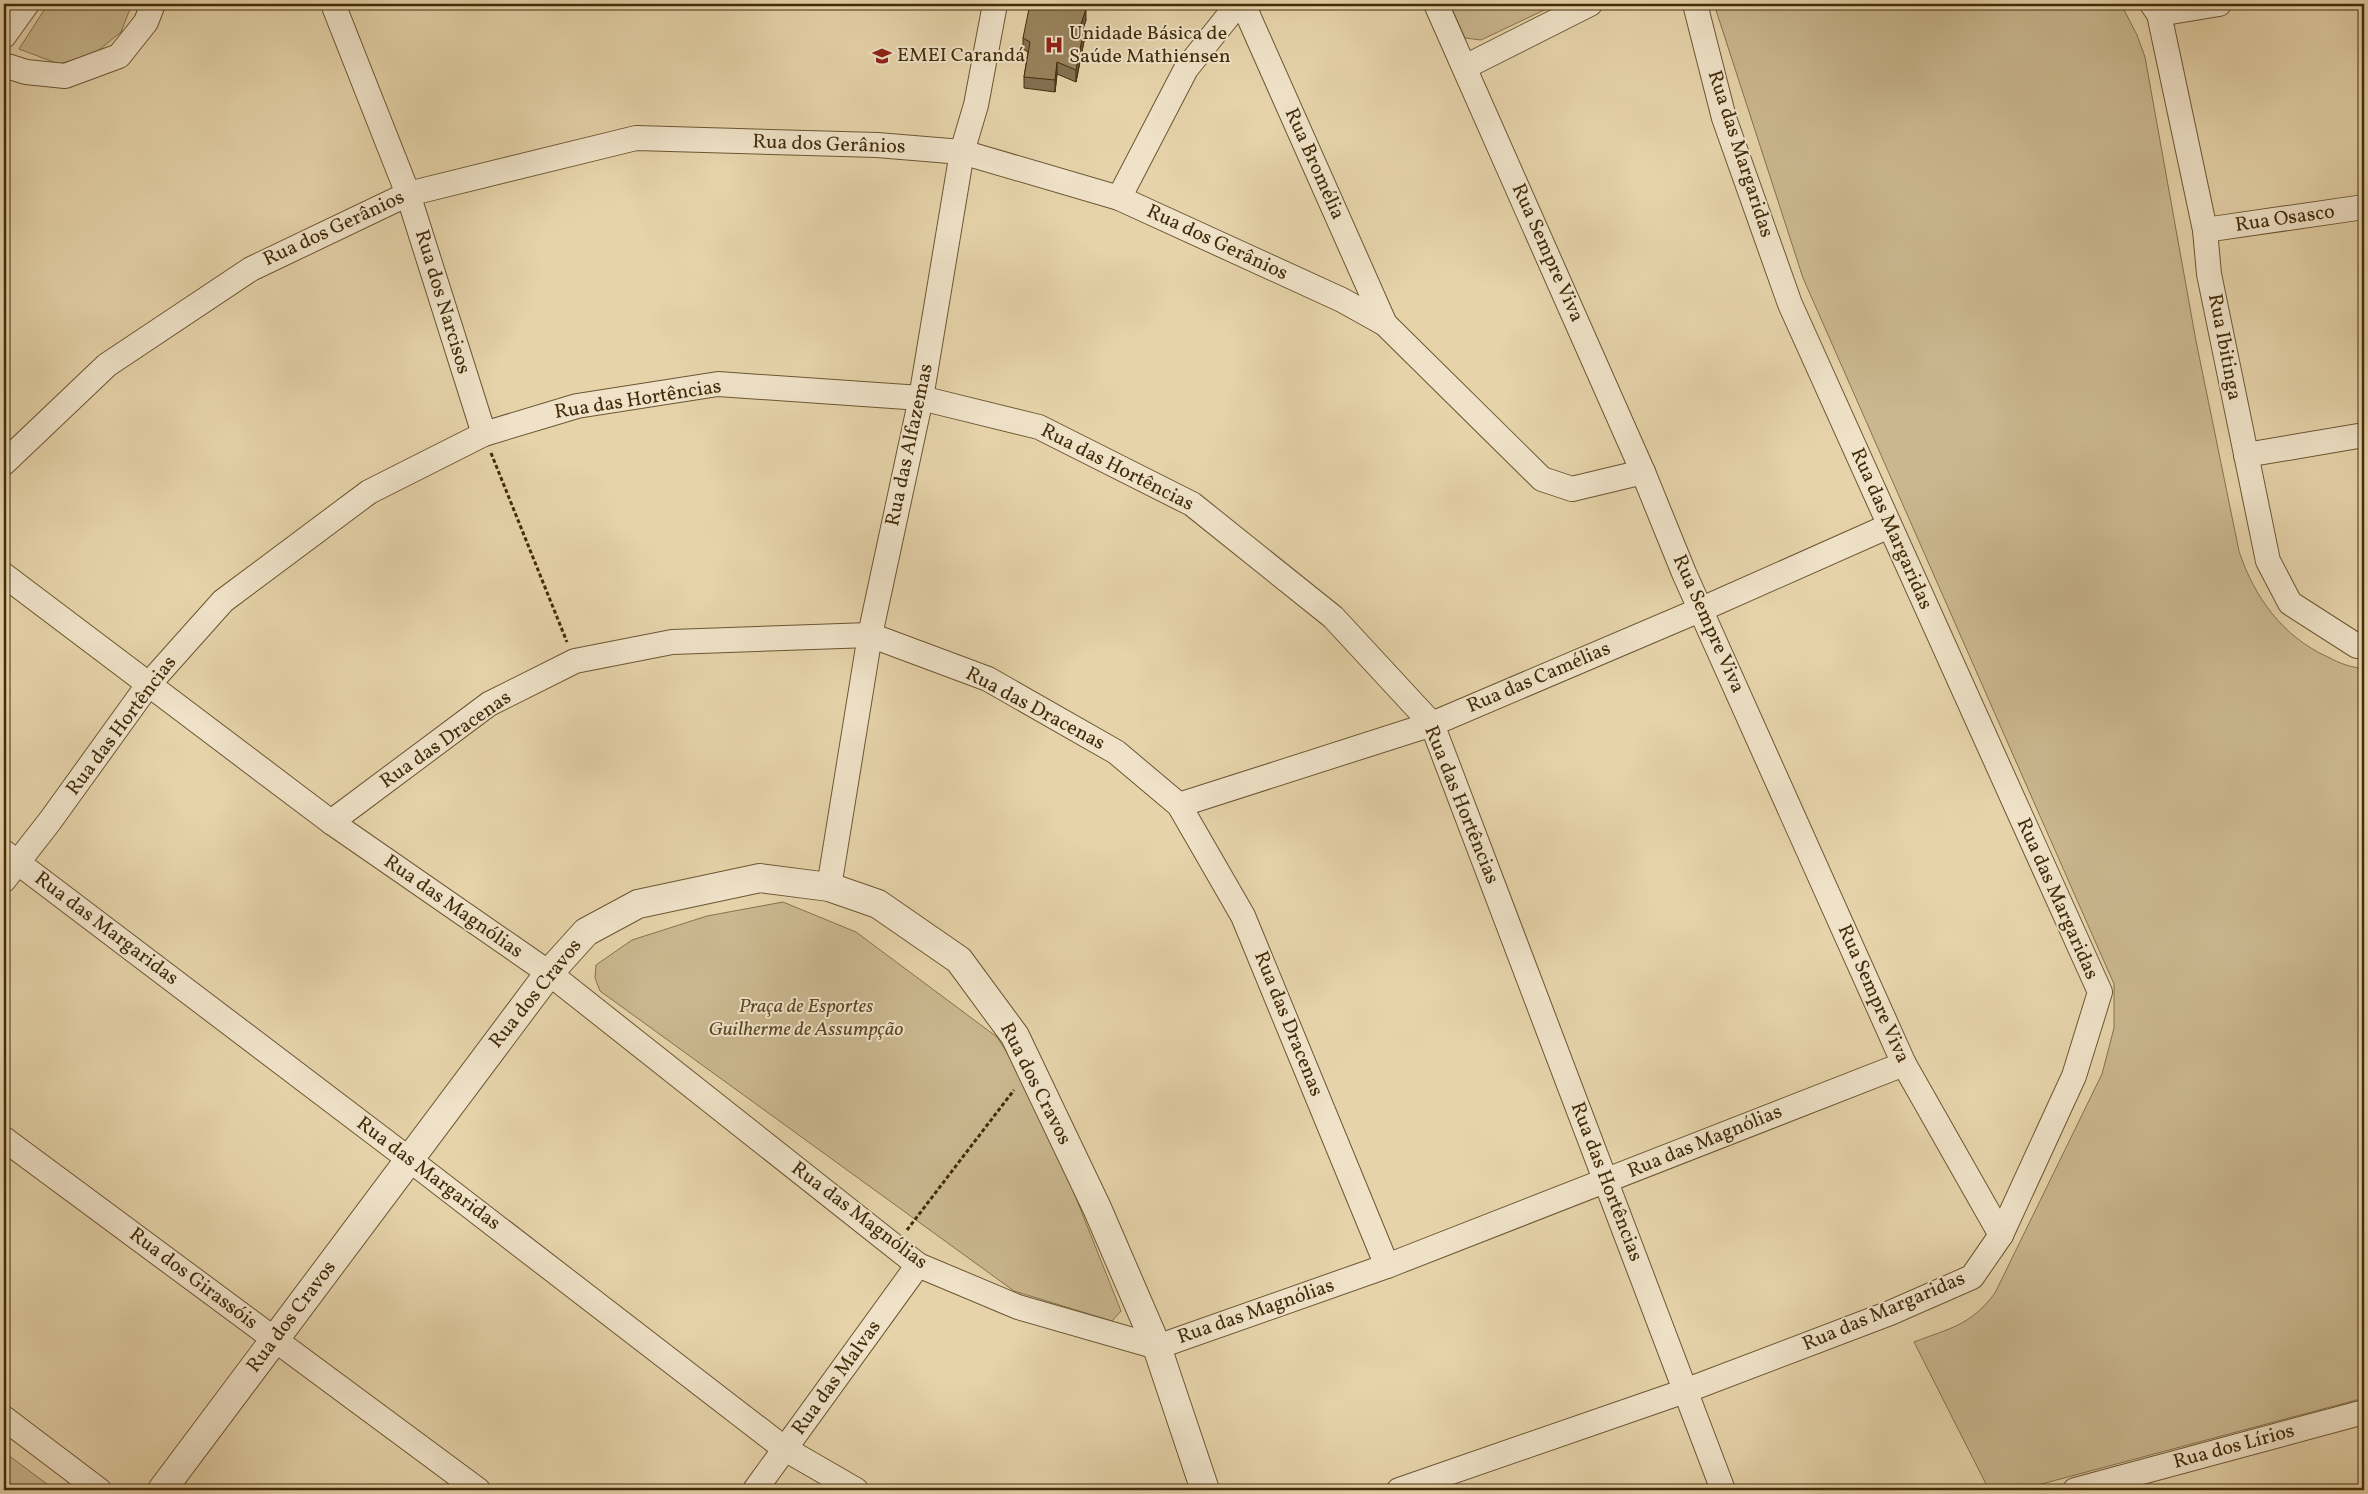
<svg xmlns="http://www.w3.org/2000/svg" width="2368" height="1494" font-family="Vollkorn,serif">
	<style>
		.green { fill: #cab78f; stroke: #86724c }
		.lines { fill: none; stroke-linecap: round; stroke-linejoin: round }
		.minor-casing { stroke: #6c5632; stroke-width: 26 }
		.tertiary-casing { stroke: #6c5632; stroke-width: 30 }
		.path { stroke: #432c0a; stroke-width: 3; stroke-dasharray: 4 2.5; stroke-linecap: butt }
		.minor { stroke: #efe2c8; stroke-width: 24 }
		.tertiary { stroke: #efe2c8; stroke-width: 28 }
		.wall { fill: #837150; stroke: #432c0a }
		.shaded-wall { fill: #6a5c41; stroke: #432c0a }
		.building { fill: #98835d; stroke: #432c0a }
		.labels { text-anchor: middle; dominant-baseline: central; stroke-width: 4; stroke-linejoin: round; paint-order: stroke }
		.poi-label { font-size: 20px; fill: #432c0a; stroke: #efe2c8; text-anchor: start }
		.street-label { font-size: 20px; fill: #432c0a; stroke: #efe2c8 }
		.park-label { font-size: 20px; font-style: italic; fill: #5e4825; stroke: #efe2c8 }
	</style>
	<rect width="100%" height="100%" fill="#e6d3aa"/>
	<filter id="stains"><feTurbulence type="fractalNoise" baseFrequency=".004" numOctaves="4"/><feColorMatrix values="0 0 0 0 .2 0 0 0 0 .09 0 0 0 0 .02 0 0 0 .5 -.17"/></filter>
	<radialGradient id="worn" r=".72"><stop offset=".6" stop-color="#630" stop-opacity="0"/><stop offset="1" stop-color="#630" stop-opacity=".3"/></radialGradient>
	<!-- green -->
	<g class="green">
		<polygon points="48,4 132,4 121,32 94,54 59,64 19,49"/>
		<polygon points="1450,4 1557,4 1481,40 1465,38"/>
		<path d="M1714,4H2121L2137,35L2145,57L2196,341L2239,551C2254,597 2283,637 2328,657C2339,663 2351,668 2364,668V1398L2019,1490H1989L1914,1342C1950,1328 1970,1326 1995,1293L2102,1074L2114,1028V984L1803,278Z"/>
		<polygon points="783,902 856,932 997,1037 1037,1100 1121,1311 1112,1321 1014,1291 600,991 595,978 596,965 632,940 707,916"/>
		<polygon points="4,1452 55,1490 4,1490"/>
	</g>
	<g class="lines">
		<!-- minor casing -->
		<g class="minor-casing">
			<g id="minor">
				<polyline points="333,4 408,194 484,434"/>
				<polyline points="1243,4 1385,324"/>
				<polyline points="1436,4 1643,472 1684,573 1904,1064 2001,1235"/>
				<polyline points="2152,4 2159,14 2205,230 2209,274 2268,561 2290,603 2357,646 2364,646"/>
				<polyline points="2159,14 2219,4"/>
				<polyline points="4,36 27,4"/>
				<polyline points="4,65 26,72 65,76 119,56 146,22 153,4"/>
				<polyline points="1465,67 1590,4"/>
				<polyline points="1119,198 1186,69 1238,4"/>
				<polyline points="2205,230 2364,207"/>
				<polyline points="2246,455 2364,435"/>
				<polyline points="4,463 107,365 251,269 408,194 636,138 877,145 962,152 1119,198 1342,300 1385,324 1542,479 1572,489 1643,472"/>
				<polyline points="4,575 331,822 549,973 918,1265 1018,1307 1157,1347 1387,1266 1904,1064"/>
				<polyline points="1179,805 1432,724 1702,609 1889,526"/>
				<polyline points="331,822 489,704 575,661 672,642 870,635 988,679 1116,752 1179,805 1243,916 1387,1266"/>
				<polyline points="4,852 410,1160 785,1449 856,1490"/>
				<polyline points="4,880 50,821 148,685 223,601 369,492 484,434 577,406 718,384 921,398 1039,427 1192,504 1333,617 1432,724 1723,1490"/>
				<polyline points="829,887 870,635 921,398 962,152 976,105 995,4"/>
				<polyline points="4,1139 478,1490"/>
				<polyline points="4,1418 99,1490"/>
				<polyline points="755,1490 918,1265"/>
				<polyline points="1399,1490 1685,1391 1890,1313 1972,1277 2001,1235 2074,1076 2100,992 1790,304 1724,118 1695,4"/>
				<polyline points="2075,1490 2364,1412"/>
			</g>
		</g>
		<!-- tertiary casing -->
		<g class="tertiary-casing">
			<polyline id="tertiary" points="162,1490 549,973 586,932 638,904 760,878 829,887 878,904 959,960 1015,1036 1097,1208 1157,1347 1205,1490"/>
		</g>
		<!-- path -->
		<g class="path">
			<polyline points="491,453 567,642"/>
			<polyline points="907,1230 1014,1090"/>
		</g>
		<!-- minor -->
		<use href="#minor" class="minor"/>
		<!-- tertiary -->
		<use href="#tertiary" class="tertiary"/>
	</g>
	<!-- wall -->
	<polygon class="wall" points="1084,4 1083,8 1086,20 1083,29 1084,41 1076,82 1057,74 1055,92 1024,88 1024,77 1028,52 1023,49 1023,38"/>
	<!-- shaded-wall -->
	<g class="shaded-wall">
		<polygon points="1086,9 1086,20 1080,38 1080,27"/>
		<polygon points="1084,29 1084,41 1076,82 1076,70"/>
		<polygon points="1057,62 1057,74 1055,92 1055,80"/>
	</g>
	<!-- building -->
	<polygon class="building" points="1030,4 1082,4 1082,7 1086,9 1080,27 1084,29 1076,70 1057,62 1055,80 1024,77 1030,42 1023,38"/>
	<!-- icons -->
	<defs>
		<g id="hospital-bare" transform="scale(1.5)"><path d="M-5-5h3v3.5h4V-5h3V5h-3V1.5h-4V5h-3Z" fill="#8f2418" stroke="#efe2c8" stroke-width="2.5" paint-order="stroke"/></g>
		<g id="school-bare" transform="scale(1.5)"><path d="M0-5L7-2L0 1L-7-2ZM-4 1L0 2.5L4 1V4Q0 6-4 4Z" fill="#8f2418" stroke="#efe2c8" stroke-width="2.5" paint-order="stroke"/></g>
	</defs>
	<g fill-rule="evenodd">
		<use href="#hospital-bare" x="1054" y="45"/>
		<use href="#school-bare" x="882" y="56"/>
	</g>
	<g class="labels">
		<!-- poi labels -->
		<g class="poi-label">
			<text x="1069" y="34">Unidade Básica de<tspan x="1069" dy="23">Saúde Mathiensen</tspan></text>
			<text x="897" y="56">EMEI Carandá</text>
		</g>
		<!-- street labels -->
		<g class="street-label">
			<text transform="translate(829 145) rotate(2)">Rua dos Gerânios</text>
			<text transform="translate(1740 154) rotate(72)">Rua das Margaridas</text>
			<text transform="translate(1314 164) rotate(66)">Rua Bromélia</text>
			<text transform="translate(2285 219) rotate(-8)">Rua Osasco</text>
			<text transform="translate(334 229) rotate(-25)">Rua dos Gerânios</text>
			<text transform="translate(1217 243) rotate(25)">Rua dos Gerânios</text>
			<text transform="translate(1547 253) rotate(66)">Rua Sempre Viva</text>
			<text transform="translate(442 302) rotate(73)">Rua dos Narcisos</text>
			<text transform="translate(2224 347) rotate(79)">Rua Ibitinga</text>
			<text transform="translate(638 400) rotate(-9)">Rua das Hortências</text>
			<text transform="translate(910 445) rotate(-78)">Rua das Alfazemas</text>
			<text transform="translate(1117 468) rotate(27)">Rua das Hortências</text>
			<text transform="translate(1891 529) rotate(66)">Rua das Margaridas</text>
			<text transform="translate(1708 624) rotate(66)">Rua Sempre Viva</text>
			<text transform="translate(1539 678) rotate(-23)">Rua das Camélias</text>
			<text transform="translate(1035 709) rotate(28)">Rua das Dracenas</text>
			<text transform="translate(122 726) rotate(-53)">Rua das Hortências</text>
			<text transform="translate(446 740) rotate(-35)">Rua das Dracenas</text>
			<text transform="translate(1461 805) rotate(68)">Rua das Hortências</text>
			<text transform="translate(2057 899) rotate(66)">Rua das Margaridas</text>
			<text transform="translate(453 907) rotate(35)">Rua das Magnólias</text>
			<text transform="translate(106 929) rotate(37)">Rua das Margaridas</text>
			<text transform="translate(536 994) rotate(-51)">Rua dos Cravos</text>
			<text transform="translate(1873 994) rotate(66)">Rua Sempre Viva</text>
			<text transform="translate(1288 1024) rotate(68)">Rua das Dracenas</text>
			<text transform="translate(1035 1084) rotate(63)">Rua dos Cravos</text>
			<text transform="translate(1705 1142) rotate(-22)">Rua das Magnólias</text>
			<text transform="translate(428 1174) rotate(37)">Rua das Margaridas</text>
			<text transform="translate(1606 1182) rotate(69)">Rua das Hortências</text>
			<text transform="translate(859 1216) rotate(37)">Rua das Magnólias</text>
			<text transform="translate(193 1279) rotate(37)">Rua dos Girassóis</text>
			<text transform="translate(1256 1312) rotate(-19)">Rua das Magnólias</text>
			<text transform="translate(1884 1312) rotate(-23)">Rua das Margaridas</text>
			<text transform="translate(292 1317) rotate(-53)">Rua dos Cravos</text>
			<text transform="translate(837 1378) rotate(-54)">Rua das Malvas</text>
			<text transform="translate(2234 1447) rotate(-15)">Rua dos Lírios</text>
		</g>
		<!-- park labels -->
		<g class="park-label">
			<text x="806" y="1007">Praça de Esportes<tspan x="806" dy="23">Guilherme de Assumpção</tspan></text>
		</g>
	</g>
	<!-- margin -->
	<rect width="2368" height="1494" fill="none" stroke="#e6d3aa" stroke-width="20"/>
	<rect x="5" y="5" width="2358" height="1484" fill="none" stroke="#432c0a" stroke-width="2.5"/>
	<rect x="10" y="10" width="2348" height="1474" fill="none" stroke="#432c0a"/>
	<rect width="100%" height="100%" filter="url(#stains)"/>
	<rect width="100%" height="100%" fill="url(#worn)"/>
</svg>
